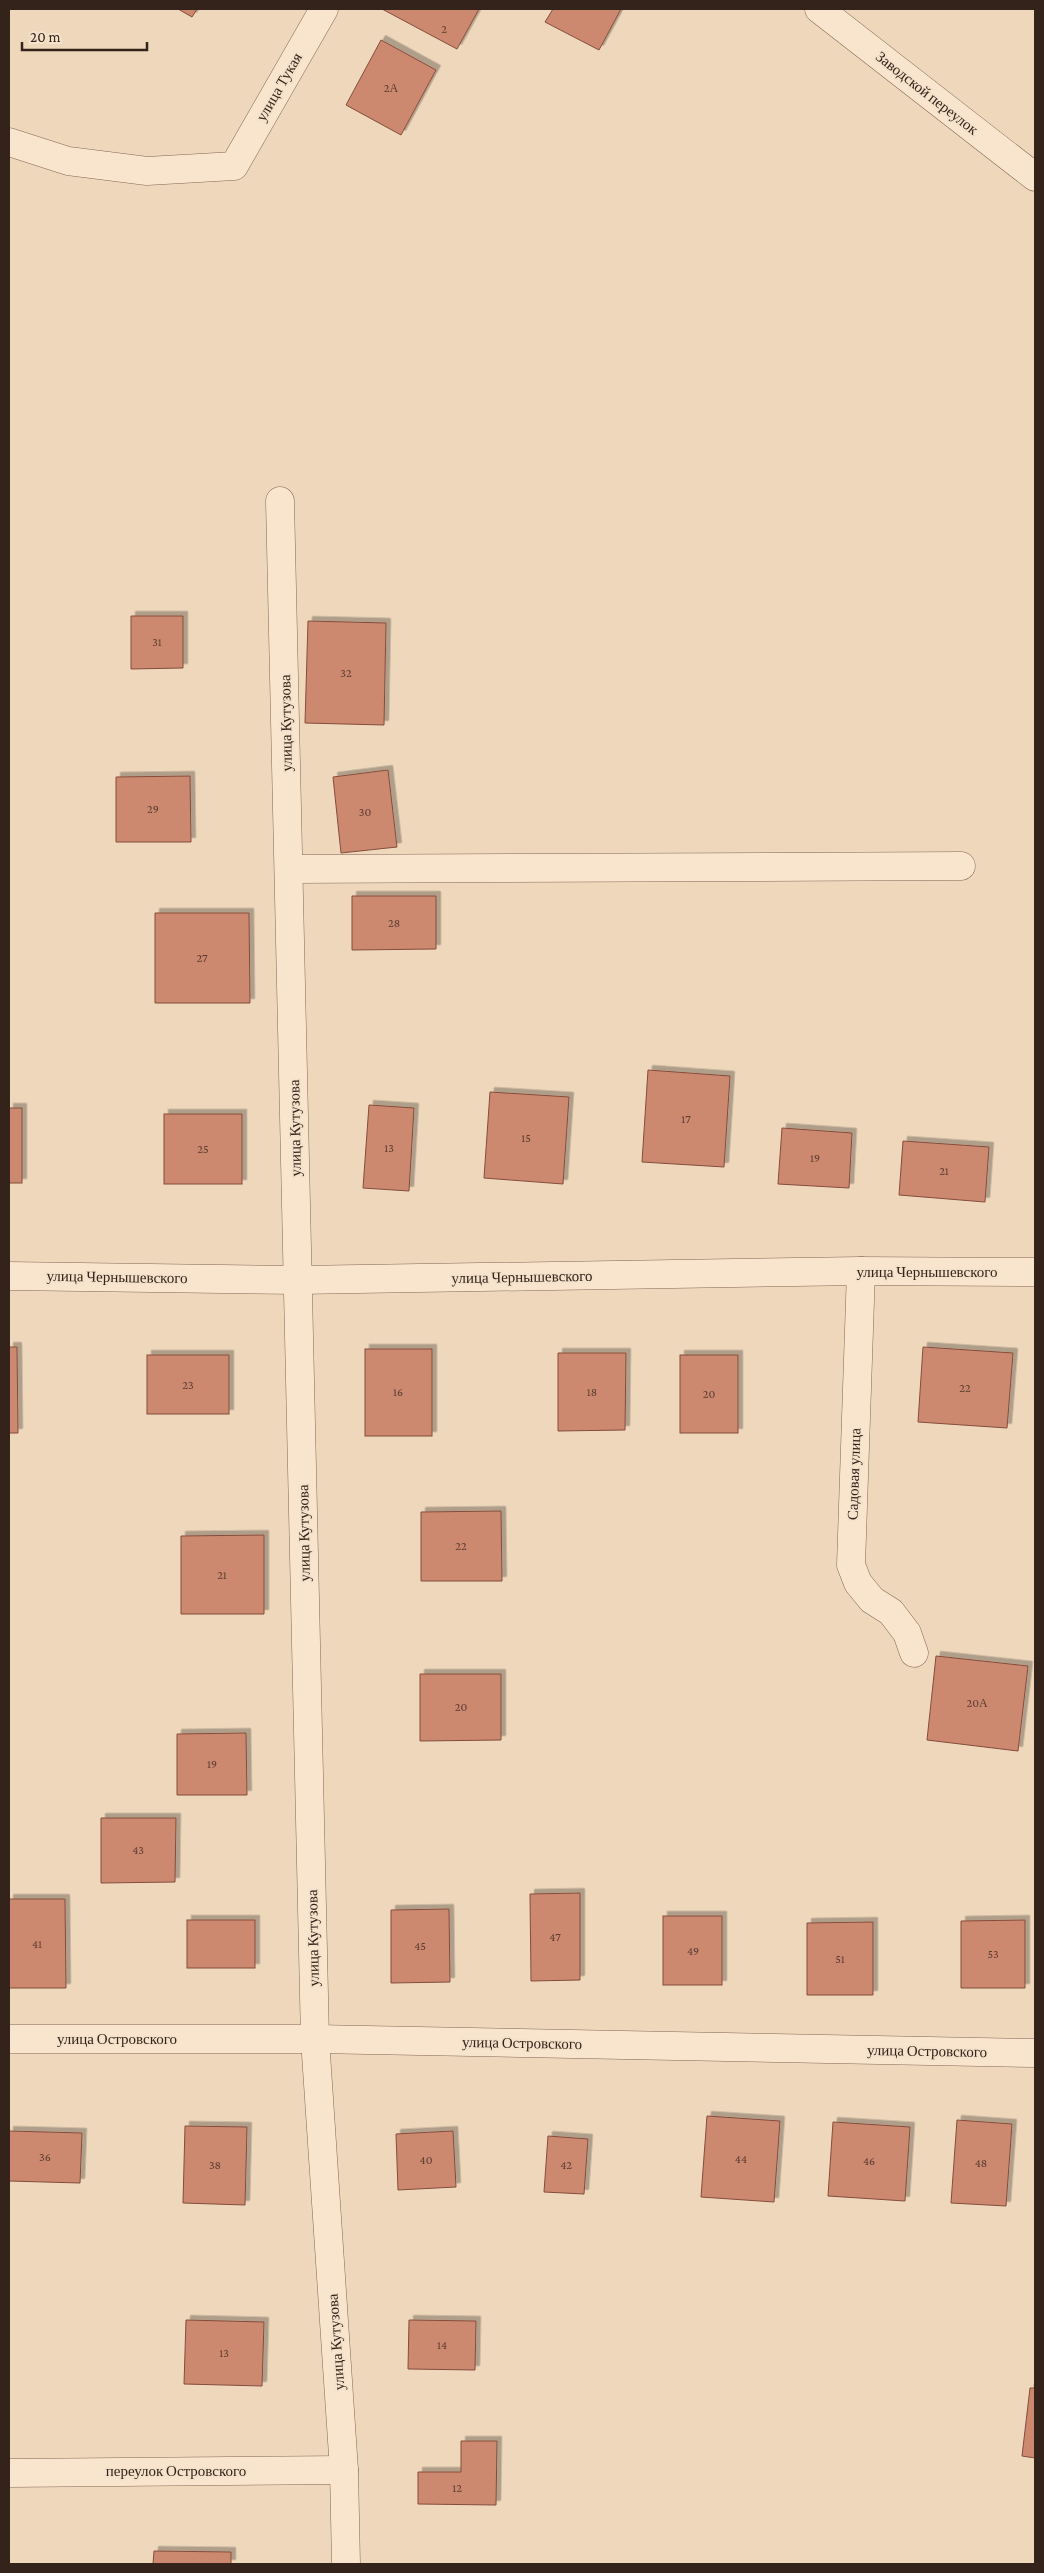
<svg xmlns="http://www.w3.org/2000/svg" width="1044" height="2573" font-family="'Crimson Pro',serif">
	<style>
		.building { fill: #cd8870; stroke: #844c3b; filter: url(#shadow) }
		.lines { fill: none; stroke-linecap: round; stroke-linejoin: round }
		.minor-casing { stroke: #856755; stroke-width: 29 }
		.minor { stroke: #f9e5ce; stroke-width: 28 }
		.labels { text-anchor: middle; dominant-baseline: central; stroke-width: 4; stroke-linejoin: round; paint-order: stroke }
		.number-label { font-size: 12px; fill: #5a3c30 }
		.street-label { font-size: 15px; fill: #34231a; stroke: #f5e2cb }
	</style>
	<defs>
		<filter id="shadow"><feDropShadow dx="4.5" dy="-4.5" stdDeviation="0" flood-color="#0004"/></filter>
	</defs>
	<rect width="100%" height="100%" fill="#eed7bb"/>
	<!-- building -->
	<g class="building">
		<polygon points="178,9 197,9 192,17"/>
		<polygon points="382,9 479,9 457,49"/>
		<polygon points="553,9 621,9 599,50 545,22"/>
		<polygon points="381,40 436,70 401,135 346,105"/>
		<polygon points="131,616 183,616 183,668 131,669"/>
		<polygon points="308,621 386,623 384,725 305,723"/>
		<polygon points="388,770 397,847 341,853 333,777"/>
		<polygon points="190,776 191,842 116,842 116,777"/>
		<polygon points="352,896 436,896 436,949 352,950"/>
		<polygon points="155,913 249,913 250,1003 155,1003"/>
		<polygon points="648,1070 730,1076 724,1167 642,1162"/>
		<polygon points="490,1092 569,1097 563,1184 484,1178"/>
		<polygon points="369,1105 414,1108 409,1191 363,1188"/>
		<rect x="9" y="1108" width="13" height="75"/>
		<rect x="164" y="1114" width="78" height="70"/>
		<polygon points="782,1128 852,1133 849,1188 778,1184"/>
		<polygon points="903,1141 989,1147 985,1202 899,1195"/>
		<polygon points="9,1347 17,1347 18,1433 9,1433"/>
		<polygon points="923,1347 1013,1353 1007,1428 918,1422"/>
		<rect x="365" y="1349" width="67" height="87"/>
		<polygon points="558,1353 626,1353 625,1430 558,1431"/>
		<rect x="147" y="1355" width="82" height="59"/>
		<rect x="680" y="1355" width="58" height="78"/>
		<polygon points="501,1511 502,1581 421,1581 421,1512"/>
		<polygon points="264,1535 264,1614 181,1614 181,1536"/>
		<polygon points="936,1656 1028,1666 1018,1751 927,1740"/>
		<polygon points="420,1674 501,1674 501,1740 420,1741"/>
		<polygon points="246,1733 247,1795 177,1795 177,1734"/>
		<polygon points="101,1818 176,1818 175,1882 101,1883"/>
		<polygon points="580,1893 580,1980 531,1981 530,1894"/>
		<polygon points="9,1899 65,1899 66,1988 9,1988"/>
		<polygon points="449,1909 450,1982 391,1983 391,1910"/>
		<rect x="663" y="1916" width="59" height="69"/>
		<rect x="187" y="1920" width="68" height="48"/>
		<polygon points="1025,1920 1025,1988 961,1988 961,1921"/>
		<polygon points="873,1922 873,1995 807,1995 807,1923"/>
		<polygon points="707,2116 780,2121 774,2202 701,2197"/>
		<polygon points="957,2120 1012,2124 1006,2206 951,2203"/>
		<polygon points="833,2122 910,2127 905,2201 828,2196"/>
		<polygon points="185,2126 247,2127 245,2205 183,2203"/>
		<polygon points="9,2131 82,2133 80,2183 9,2181"/>
		<polygon points="453,2131 456,2187 398,2190 396,2134"/>
		<polygon points="548,2136 588,2139 584,2194 544,2192"/>
		<polygon points="186,2320 264,2322 262,2386 184,2384"/>
		<polygon points="409,2320 476,2321 475,2370 408,2369"/>
		<polygon points="1030,2388 1035,2388 1035,2458 1022,2456"/>
		<polygon points="461,2441 497,2441 496,2505 418,2504 418,2472 461,2472"/>
		<polygon points="154,2551 231,2552 231,2564 153,2564"/>
	</g>
	<g class="lines">
		<!-- minor casing -->
		<g class="minor-casing">
			<g id="minor">
				<polyline points="819,9 1035,177"/>
				<polyline points="9,142 68,161 147,171 234,166 324,9"/>
				<polyline points="280,501 315,2039 344,2470 346,2564"/>
				<polyline points="289,869 961,866"/>
				<polyline points="861,1271 851,1565 858,1583 872,1600 891,1612 907,1633 914,1653"/>
				<polyline points="9,1276 298,1280 861,1271 1035,1272"/>
				<polyline points="9,2039 315,2039 1035,2053"/>
				<polyline points="9,2473 344,2470"/>
			</g>
		</g>
		<!-- minor -->
		<use href="#minor" class="minor"/>
	</g>
	<g class="labels">
		<!-- number labels -->
		<g class="number-label">
			<text x="444" y="29">2</text>
			<text x="391" y="88">2А</text>
			<text x="157" y="642">31</text>
			<text x="346" y="673">32</text>
			<text x="153" y="809">29</text>
			<text x="365" y="812">30</text>
			<text x="394" y="923">28</text>
			<text x="202" y="958">27</text>
			<text x="686" y="1119">17</text>
			<text x="526" y="1138">15</text>
			<text x="389" y="1148">13</text>
			<text x="203" y="1149">25</text>
			<text x="815" y="1158">19</text>
			<text x="944" y="1171">21</text>
			<text x="188" y="1385">23</text>
			<text x="965" y="1388">22</text>
			<text x="398" y="1392">16</text>
			<text x="592" y="1392">18</text>
			<text x="709" y="1394">20</text>
			<text x="461" y="1546">22</text>
			<text x="222" y="1575">21</text>
			<text x="977" y="1703">20А</text>
			<text x="461" y="1707">20</text>
			<text x="212" y="1764">19</text>
			<text x="138" y="1850">43</text>
			<text x="555" y="1937">47</text>
			<text x="37" y="1944">41</text>
			<text x="420" y="1946">45</text>
			<text x="693" y="1951">49</text>
			<text x="993" y="1954">53</text>
			<text x="840" y="1959">51</text>
			<text x="45" y="2157">36</text>
			<text x="741" y="2159">44</text>
			<text x="426" y="2160">40</text>
			<text x="869" y="2161">46</text>
			<text x="981" y="2163">48</text>
			<text x="215" y="2165">38</text>
			<text x="566" y="2165">42</text>
			<text x="442" y="2345">14</text>
			<text x="224" y="2353">13</text>
			<text x="457" y="2488">12</text>
		</g>
		<!-- street labels -->
		<g class="street-label">
			<text transform="translate(279 87) rotate(-60)">улица Тукая</text>
			<text transform="translate(927 93) rotate(38)">Заводской переулок</text>
			<text transform="translate(286 723) rotate(-91)">улица Кутузова</text>
			<text transform="translate(295 1128) rotate(-91)">улица Кутузова</text>
			<text x="927" y="1272">улица Чернышевского</text>
			<text transform="translate(117 1277) rotate(1)">улица Чернышевского</text>
			<text transform="translate(522 1277) rotate(-1)">улица Чернышевского</text>
			<text transform="translate(854 1474) rotate(-88)">Садовая улица</text>
			<text transform="translate(304 1533) rotate(-91)">улица Кутузова</text>
			<text transform="translate(313 1938) rotate(-91)">улица Кутузова</text>
			<text x="117" y="2039">улица Островского</text>
			<text transform="translate(522 2043) rotate(1)">улица Островского</text>
			<text transform="translate(927 2051) rotate(1)">улица Островского</text>
			<text transform="translate(336 2342) rotate(-94)">улица Кутузова</text>
			<text x="176" y="2471">переулок Островского</text>
		</g>
	</g>
	<!-- border -->
	<rect width="1044" height="2573" fill="none" stroke="#34231a" stroke-width="20"/>
	<!-- scale -->
	<path d="M22 42v8h125v-8" fill="none" stroke="#34231a" stroke-width="2.5"/>
	<text x="30" y="42" font-size="15" fill="#34231a" stroke="#f5e2cb" stroke-width="4" paint-order="stroke">20 m</text>
</svg>
